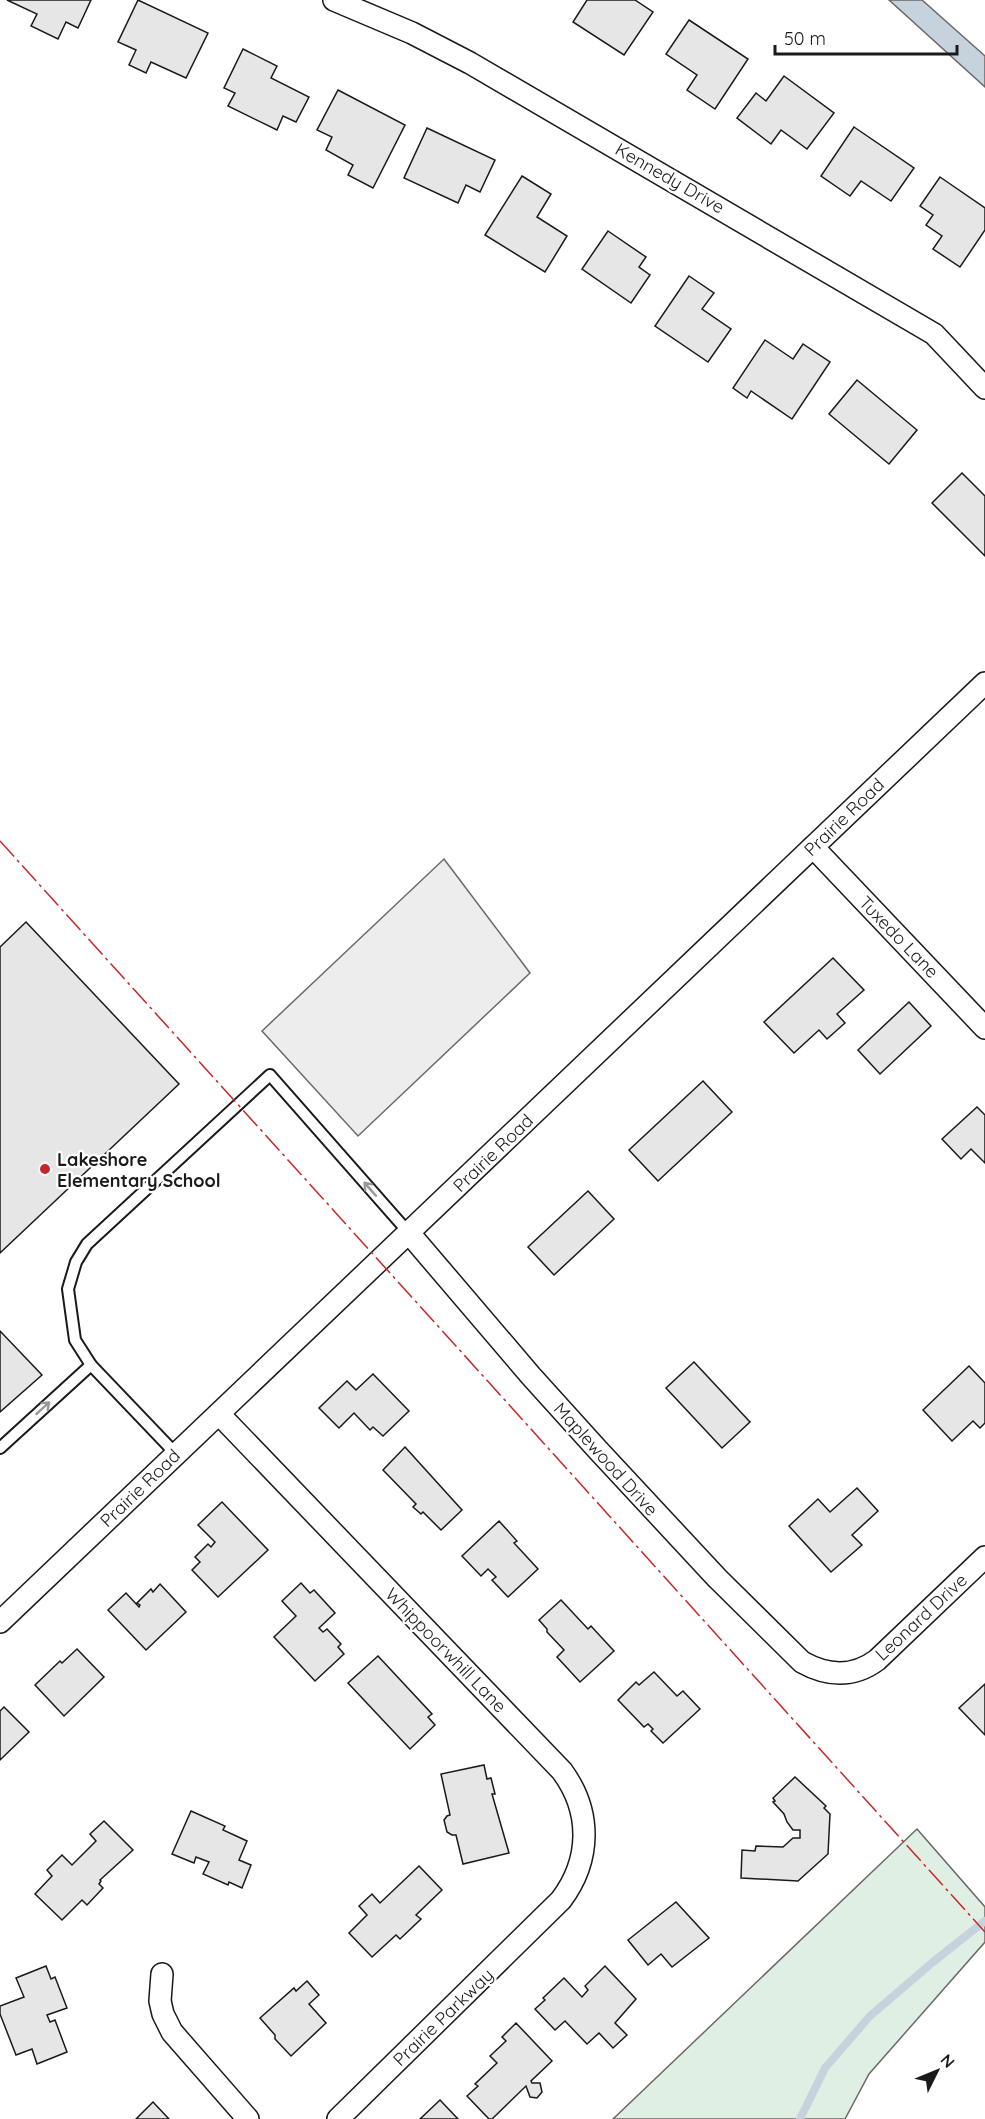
<svg xmlns="http://www.w3.org/2000/svg" width="985" height="2119" font-family="Quicksand,sans-serif">
	<style>
		.green { fill: #e0efe3; stroke: #6a6a6a; stroke-width: 1.5 }
		.parking { fill: #ededed; stroke: #6a6a6a; stroke-width: 1.5 }
		.water { fill: #c6d2dc; stroke: #6a6a6a; stroke-width: 1.5 }
		.lines { fill: none; stroke-linecap: round; stroke-linejoin: round }
		.stream { stroke: #c6d2dc; stroke-width: 8 }
		.building { fill: #e6e6e6; stroke: #1a1a1a; stroke-width: 1.5 }
		.service-casing { stroke: #1a1a1a; stroke-width: 14 }
		.minor-casing { stroke: #1a1a1a; stroke-width: 24 }
		.service { stroke: #fff; stroke-width: 10 }
		.minor { stroke: #fff; stroke-width: 21 }
		.power { stroke: #c62828; stroke-width: 1.5; stroke-dasharray: 21 4.5 3 4.5; stroke-linecap: butt }
		.oneway { stroke: #989898 }
		.poi-dot { fill: #c62828; stroke: #fff; stroke-width: 2 }
		.labels { text-anchor: middle; dominant-baseline: central; stroke-width: 4.5; stroke-linejoin: round; paint-order: stroke }
		.street-label { font-size: 18px; fill: #1a1a1a; stroke: #fff }
		.poi-label { font-size: 18px; font-weight: bold; fill: #1a1a1a; stroke: #fff; text-anchor: start }
	</style>
	<rect width="100%" height="100%" fill="#fff"/>
	<!-- green -->
	<polygon class="green" points="917,1829 985,1907 985,1942 869,2074 845,2119 613,2119"/>
	<!-- parking -->
	<polygon class="parking" points="444,859 530,973 358,1136 262,1031"/>
	<!-- water -->
	<polygon class="water" points="889,0 922,0 985,56 985,87"/>
	<g class="lines">
		<!-- stream -->
		<polyline class="stream" points="800,2119 825,2068 870,2016 933,1962 985,1921"/>
	</g>
	<!-- building -->
	<g class="building">
		<polygon points="7,0 91,0 78,28 66,22 58,39 31,26 37,14"/>
		<polygon points="138,0 208,33 186,78 151,62 146,73 129,65 136,50 118,42"/>
		<polygon points="587,0 635,0 653,12 624,55 573,22"/>
		<polygon points="689,20 748,59 715,109 687,90 697,75 666,54"/>
		<polygon points="243,49 277,66 271,78 309,97 296,122 283,116 277,130 228,106 235,93 224,88"/>
		<polygon points="784,76 834,113 807,149 781,130 771,144 737,118 756,93 766,101"/>
		<polygon points="338,90 405,125 373,188 348,175 353,165 326,150 332,137 317,130"/>
		<polygon points="854,127 914,168 891,201 861,181 850,196 821,176"/>
		<polygon points="427,128 495,160 480,192 466,185 458,203 404,178"/>
		<polygon points="522,176 551,194 537,217 567,236 545,272 485,235"/>
		<polygon points="940,177 985,208 985,230 960,267 933,249 942,236 926,225 933,215 920,206"/>
		<polygon points="608,231 646,257 639,267 650,275 631,303 582,269"/>
		<polygon points="689,276 714,293 702,309 731,329 708,362 655,326"/>
		<polygon points="765,340 793,359 803,344 830,362 792,419 751,391 747,398 733,388"/>
		<polygon points="857,380 917,430 889,464 829,414"/>
		<polygon points="962,473 985,496 985,556 932,503"/>
		<polygon points="26,922 179,1084 0,1253 0,947"/>
		<polygon points="833,958 864,990 837,1014 845,1023 827,1039 819,1030 794,1053 764,1022"/>
		<polygon points="909,1002 931,1026 880,1074 858,1050"/>
		<polygon points="703,1081 732,1112 658,1181 629,1150"/>
		<polygon points="977,1107 985,1115 985,1163 971,1149 961,1159 942,1139"/>
		<polygon points="588,1191 614,1219 554,1275 528,1247"/>
		<polygon points="0,1331 42,1375 0,1412"/>
		<polygon points="694,1362 750,1422 722,1448 666,1388"/>
		<polygon points="969,1366 985,1383 985,1423 980,1428 973,1421 952,1441 923,1410"/>
		<polygon points="373,1374 409,1411 383,1436 373,1427 370,1430 354,1413 339,1428 319,1408 347,1381 356,1390"/>
		<polygon points="405,1447 462,1510 441,1530 423,1512 421,1514 413,1507 416,1504 383,1470"/>
		<polygon points="857,1488 878,1511 852,1535 862,1545 831,1572 789,1526 818,1499 830,1512"/>
		<polygon points="222,1502 268,1550 218,1597 192,1570 200,1562 195,1557 208,1544 211,1547 215,1542 198,1525"/>
		<polygon points="499,1521 517,1541 514,1543 538,1569 508,1597 492,1580 496,1577 488,1569 481,1576 462,1556"/>
		<polygon points="301,1583 310,1593 314,1590 335,1613 319,1628 323,1632 327,1629 341,1644 338,1647 344,1654 315,1681 274,1637 296,1616 282,1601"/>
		<polygon points="160,1584 186,1612 146,1650 108,1610 126,1593 139,1607 140,1605 137,1603 151,1589 153,1592"/>
		<polygon points="561,1600 588,1629 591,1626 614,1651 580,1682 557,1657 564,1650 547,1632 547,1629 539,1620"/>
		<polygon points="77,1649 104,1677 64,1716 35,1685 60,1661 62,1663"/>
		<polygon points="378,1656 432,1714 428,1717 435,1725 410,1749 348,1683"/>
		<polygon points="654,1672 677,1696 683,1691 700,1709 663,1743 651,1731 653,1729 648,1724 644,1727 618,1700 636,1682 639,1685"/>
		<polygon points="985,1684 985,1735 959,1708"/>
		<polygon points="4,1707 29,1732 0,1760 0,1711"/>
		<polygon points="484,1765 487,1779 491,1778 495,1794 492,1794 509,1853 463,1864 456,1835 452,1835 447,1832 444,1820 447,1816 450,1815 441,1774"/>
		<polygon points="795,1777 826,1806 824,1808 830,1814 828,1854 798,1881 741,1878 742,1850 755,1851 756,1846 783,1847 793,1838 800,1838 800,1830 793,1830 787,1822 784,1814 773,1802 775,1801 773,1798"/>
		<polygon points="191,1811 225,1826 223,1830 247,1841 239,1860 251,1865 242,1888 229,1882 228,1885 203,1874 209,1862 196,1857 194,1863 172,1854"/>
		<polygon points="104,1821 133,1850 100,1880 101,1881 99,1884 103,1888 87,1905 82,1900 62,1920 35,1894 52,1876 47,1870 62,1855 72,1865 96,1841 90,1834"/>
		<polygon points="419,1866 442,1890 416,1915 421,1919 400,1939 396,1935 372,1957 349,1933 367,1915 359,1906 372,1894 380,1903"/>
		<polygon points="676,1902 709,1938 672,1967 661,1954 648,1965 628,1940"/>
		<polygon points="46,1966 51,1979 55,1977 67,2008 47,2015 50,2022 55,2020 67,2052 37,2064 32,2049 16,2055 0,2014 0,2006 24,1997 16,1978"/>
		<polygon points="605,1966 636,1999 615,2023 627,2035 613,2048 599,2033 587,2044 565,2021 555,2030 535,2009 545,2000 543,1998 564,1978 582,1997 588,1990 585,1986"/>
		<polygon points="307,1981 319,1995 309,2004 326,2023 291,2056 275,2039 275,2035 260,2018 294,1988 296,1991"/>
		<polygon points="516,2023 552,2061 531,2081 532,2083 540,2083 542,2092 537,2098 530,2097 526,2086 492,2119 489,2119 467,2096 478,2086 475,2084 497,2063 490,2056 506,2041 502,2037"/>
		<polygon points="440,2100 458,2119 420,2119"/>
		<polygon points="153,2102 169,2119 136,2119"/>
	</g>
	<g class="lines">
		<!-- service casing -->
		<g class="service-casing">
			<g id="service">
				<polyline points="91,1365 75,1340 68,1289 76,1262 87,1244 270,1075 409,1233"/>
				<polyline points="0,1448 91,1365 176,1454"/>
			</g>
		</g>
		<!-- minor casing -->
		<g class="minor-casing">
			<g id="minor">
				<polyline points="334,0 412,33 470,63 934,334 985,388"/>
				<polyline points="813,847 985,1028"/>
				<path d="M409,1233L531,1376L597,1449L717,1578L802,1662C827,1676 853,1678 877,1660L985,1557"/>
				<path d="M219,1414L562,1771C592,1812 591,1860 561,1900L338,2119"/>
				<polyline points="0,1622 985,683"/>
				<polyline points="162,1974 160,2001 163,2014 172,2032 248,2119"/>
			</g>
		</g>
		<!-- service -->
		<use href="#service" class="service"/>
		<!-- minor -->
		<use href="#minor" class="minor"/>
		<!-- power -->
		<polyline class="power" points="0,841 985,1932"/>
	</g>
	<!-- one-way arrows -->
	<defs><path id="oneway-shaft" d="M-6 0H5M1.5-3L5.5 0L1.5 3" fill="none" stroke-width="1.6" stroke-linecap="round" stroke-linejoin="round" transform="scale(1.5)"/></defs>
	<g class="oneway">
		<use href="#oneway-shaft" transform="translate(370 1189) rotate(-131)"/>
		<use href="#oneway-shaft" transform="translate(43 1408) rotate(-42)"/>
	</g>
	<!-- markers -->
	<circle class="poi-dot" cx="45" cy="1169" r="6"/>
	<g class="labels">
		<!-- street labels -->
		<g class="street-label">
			<text transform="translate(670 178) rotate(30)">Kennedy Drive</text>
			<text transform="translate(844 817) rotate(-44)">Prairie Road</text>
			<text transform="translate(899 937) rotate(46)">Tuxedo Lane</text>
			<text transform="translate(493 1153) rotate(-44)">Prairie Road</text>
			<text transform="translate(606 1459) rotate(48)">Maplewood Drive</text>
			<text transform="translate(140 1488) rotate(-44)">Prairie Road</text>
			<text transform="translate(921 1617) rotate(-43)">Leonard Drive</text>
			<text transform="translate(446 1650) rotate(46)">Whippoorwhill Lane</text>
			<text transform="translate(443 2017) rotate(-44)">Prairie Parkway</text>
		</g>
		<!-- poi labels -->
		<g class="poi-label">
			<text x="57" y="1159">Lakeshore<tspan x="57" dy="21">Elementary School</tspan></text>
		</g>
	</g>
	<!-- north arrow -->
	<g transform="translate(937 2071) rotate(47)" stroke="#ffffff" stroke-width="4.5" paint-order="stroke">
	<path d="M0-4.5L10 22L0 15L-10 22Z" fill="#1a1a1a"/>
	<text y="-9" font-size="16" font-weight="bold" text-anchor="middle" fill="#1a1a1a">N</text>
	</g>
	<!-- scale -->
	<path d="M775 45v9h182v-9" fill="none" stroke="#1a1a1a" stroke-width="3"/>
	<text x="784" y="45" font-size="18" fill="#1a1a1a" stroke="#ffffff" stroke-width="4.5" paint-order="stroke">50 m</text>
</svg>
